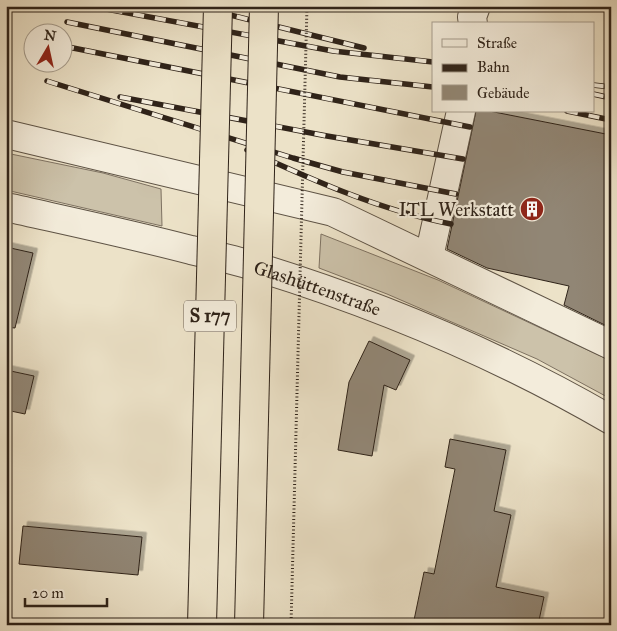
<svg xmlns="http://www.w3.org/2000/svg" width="617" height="631" font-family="'IM FELL Great Primer',serif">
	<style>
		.grass { fill: #ccc2aa; stroke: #7e7262 }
		.building { fill: #918674; stroke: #2f2319; filter: url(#shadow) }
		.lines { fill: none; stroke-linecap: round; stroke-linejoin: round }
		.minor-casing { stroke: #5e5345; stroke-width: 30 }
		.minor { stroke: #f3ecdb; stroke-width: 28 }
		.rail-casing { stroke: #2f2319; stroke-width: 5.5 }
		.rail { stroke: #f3ecdb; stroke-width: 4; stroke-dasharray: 11; stroke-linecap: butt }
		.highway-bridge-casing { stroke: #2f2319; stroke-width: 30; stroke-linecap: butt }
		.path-bridge { stroke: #2f2319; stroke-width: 3; stroke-dasharray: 1 2.5; stroke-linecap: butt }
		.highway-bridge { stroke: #ece2c8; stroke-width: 28 }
		.labels { text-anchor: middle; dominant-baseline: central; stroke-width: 4.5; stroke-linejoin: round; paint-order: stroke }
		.shield { fill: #f3ecdb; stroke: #6a5f53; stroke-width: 1 }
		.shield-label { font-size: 18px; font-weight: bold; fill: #2f2319 }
		.poi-label { font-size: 19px; fill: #2f2319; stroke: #f3ecdb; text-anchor: end }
		.street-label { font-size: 19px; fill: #2f2319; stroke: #f3ecdb }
	</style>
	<defs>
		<filter id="shadow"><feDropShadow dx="4.5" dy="-4.5" stdDeviation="0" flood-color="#0004"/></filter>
	</defs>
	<rect width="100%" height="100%" fill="#ece2c8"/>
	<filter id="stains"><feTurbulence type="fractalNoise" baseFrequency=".004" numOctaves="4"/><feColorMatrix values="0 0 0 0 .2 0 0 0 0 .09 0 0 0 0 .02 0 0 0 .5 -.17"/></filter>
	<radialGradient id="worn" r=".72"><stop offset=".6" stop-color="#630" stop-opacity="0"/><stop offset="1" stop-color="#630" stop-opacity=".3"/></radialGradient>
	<!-- grass -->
	<g class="grass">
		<polygon points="6,153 103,173 161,189 162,226 6,190"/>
		<polygon points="321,234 438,280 611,361 611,399 537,359 387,294 319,268"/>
	</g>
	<!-- building -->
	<g class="building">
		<polygon points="476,111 489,111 611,135 611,328 564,305 569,286 487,268 447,249"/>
		<polygon points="6,247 33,253 15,328 6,327"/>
		<polygon points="369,341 410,360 396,390 384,385 372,456 338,450 349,382"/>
		<polygon points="6,370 34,376 25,414 6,410"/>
		<polygon points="450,439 506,450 494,511 511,515 496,587 544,597 538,625 413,625 424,572 434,574 455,469 445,467"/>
		<polygon points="23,526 142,537 138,575 19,564"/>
	</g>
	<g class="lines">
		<!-- minor casing -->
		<g class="minor-casing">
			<g id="minor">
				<polyline points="473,24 472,17 476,6"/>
				<polyline points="6,134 333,212 611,345"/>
				<path id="s1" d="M6,207C68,221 130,234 191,250C213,255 235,260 257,267C380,305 499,355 611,420"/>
				<polyline points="429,257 461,111"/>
			</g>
		</g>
		<!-- minor -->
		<use href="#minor" class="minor"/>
		<!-- rail casing -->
		<g class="rail-casing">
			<g id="rail">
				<polyline points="90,6 333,51 433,62"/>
				<polyline points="194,6 364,48"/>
				<polyline points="67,22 340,77 433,87"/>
				<polyline points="63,46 470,127"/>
				<polyline points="47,81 293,158 343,172 456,194"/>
				<polyline points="593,85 611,87"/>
				<polyline points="593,94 611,98"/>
				<polyline points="120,97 327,136 463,159"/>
				<polyline points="567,111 611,120"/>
				<path d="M247,150C313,180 379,210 451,224"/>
			</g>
		</g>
		<!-- rail -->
		<use href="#rail" class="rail"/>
		<!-- highway-bridge casing -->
		<g class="highway-bridge-casing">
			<g id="highway-bridge">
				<polyline points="202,625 218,6"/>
				<polyline points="249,625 264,6"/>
			</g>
		</g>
		<!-- path-bridge -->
		<polyline class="path-bridge" points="291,625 307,6"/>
		<!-- highway-bridge -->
		<use href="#highway-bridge" class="highway-bridge"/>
	</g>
	<!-- icons -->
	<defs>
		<g id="building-disc" transform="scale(1.25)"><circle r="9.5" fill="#8f2418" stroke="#f3ecdb"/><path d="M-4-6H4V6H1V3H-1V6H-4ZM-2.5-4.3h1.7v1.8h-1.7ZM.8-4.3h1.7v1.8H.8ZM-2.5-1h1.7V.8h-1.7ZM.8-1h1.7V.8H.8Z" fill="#fff"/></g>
	</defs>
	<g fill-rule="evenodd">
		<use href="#building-disc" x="532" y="209"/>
	</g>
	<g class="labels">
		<!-- shield labels -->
		<rect class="shield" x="184" y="300.5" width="52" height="31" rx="4"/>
		<g class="shield-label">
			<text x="210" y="316">S 177</text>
		</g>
		<!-- poi labels -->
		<g class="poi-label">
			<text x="514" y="209">ITL Werkstatt</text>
		</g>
		<!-- street labels -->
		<g class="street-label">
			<text stroke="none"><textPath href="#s1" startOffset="322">Glashüttenstraße</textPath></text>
		</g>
	</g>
	<!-- margin -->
	<rect width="617" height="631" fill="none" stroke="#ece2c8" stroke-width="25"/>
	<rect x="8" y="8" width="602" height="616" fill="none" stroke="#2f2319" stroke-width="2.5"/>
	<rect x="12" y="12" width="592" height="606" fill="none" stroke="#2f2319"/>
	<!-- legend -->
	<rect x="432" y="22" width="162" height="90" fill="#f3ecdb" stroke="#a59c8d"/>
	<rect x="442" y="39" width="25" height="8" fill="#f3ecdb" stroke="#a59c8d"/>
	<text x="477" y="48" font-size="15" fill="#2f2319">Straße</text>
	<rect x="442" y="64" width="25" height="8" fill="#2f2319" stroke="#a59c8d"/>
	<text x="477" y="72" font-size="15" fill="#2f2319">Bahn</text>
	<rect x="442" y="85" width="25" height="15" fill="#918674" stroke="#a59c8d"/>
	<text x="477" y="98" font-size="15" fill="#2f2319">Gebäude</text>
	<!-- north arrow -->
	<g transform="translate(48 48) rotate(9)"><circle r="24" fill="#f3ecdb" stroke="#a59c8d"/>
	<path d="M0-4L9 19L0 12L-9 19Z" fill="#8f2418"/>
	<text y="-8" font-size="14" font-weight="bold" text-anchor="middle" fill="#2f2319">N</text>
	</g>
	<!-- scale -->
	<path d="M25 598v8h82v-8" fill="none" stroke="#2f2319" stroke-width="2.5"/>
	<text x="32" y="598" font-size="15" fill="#2f2319" stroke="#f3ecdb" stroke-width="4" paint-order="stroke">20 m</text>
	<rect width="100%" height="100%" filter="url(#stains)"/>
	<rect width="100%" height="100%" fill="url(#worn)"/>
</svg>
